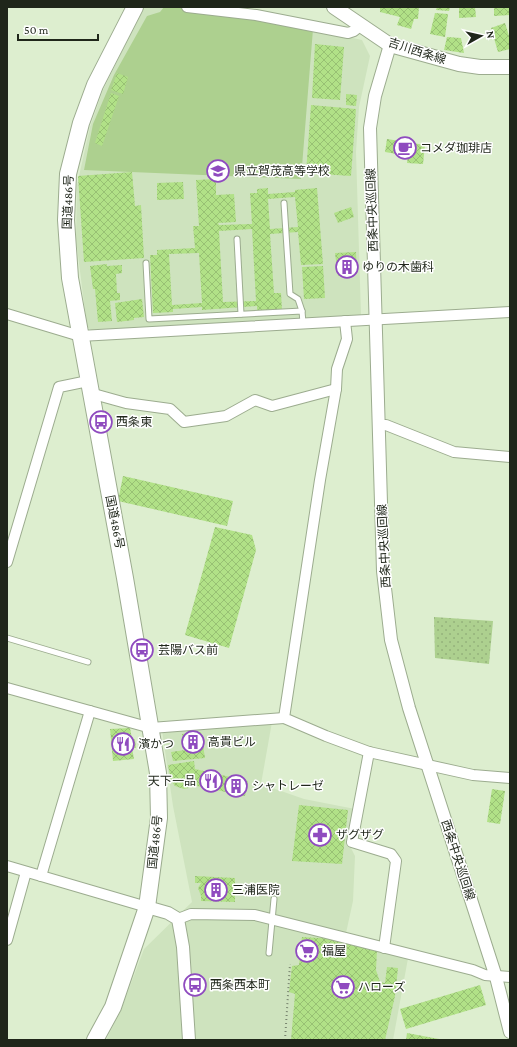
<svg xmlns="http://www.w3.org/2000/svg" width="517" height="1047" font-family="'Crimson Pro','Noto Sans JP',serif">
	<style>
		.built { fill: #cee3be }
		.grass { fill: url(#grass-dots) }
		.garden { fill: #add08f }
		.building { fill: url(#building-cross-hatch); fill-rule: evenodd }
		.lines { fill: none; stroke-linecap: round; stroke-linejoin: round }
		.service-casing { stroke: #9cac8f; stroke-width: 7 }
		.minor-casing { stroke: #9cac8f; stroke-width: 12 }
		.tertiary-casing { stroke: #9cac8f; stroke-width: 14 }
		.secondary-casing { stroke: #9cac8f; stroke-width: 16 }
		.trunk-casing { stroke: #9cac8f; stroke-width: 18 }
		.path { stroke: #78846f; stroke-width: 2; stroke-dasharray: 1 3; stroke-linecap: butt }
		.service { stroke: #fff; stroke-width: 5 }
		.minor { stroke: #fff; stroke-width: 10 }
		.tertiary { stroke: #fff; stroke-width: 12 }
		.secondary { stroke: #fff; stroke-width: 14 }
		.trunk { stroke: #fff; stroke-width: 16 }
		.labels { text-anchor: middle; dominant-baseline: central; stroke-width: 3; stroke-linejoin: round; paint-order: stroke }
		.street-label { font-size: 12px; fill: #1f261a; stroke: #fff }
		.poi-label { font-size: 12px; fill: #1f261a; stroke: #fff; text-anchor: start }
	</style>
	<defs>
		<pattern id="grass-dots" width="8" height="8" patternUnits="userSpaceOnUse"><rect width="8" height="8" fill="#add08f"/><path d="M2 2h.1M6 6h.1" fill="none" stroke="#94b27b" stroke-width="1.8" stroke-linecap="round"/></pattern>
		<pattern id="building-cross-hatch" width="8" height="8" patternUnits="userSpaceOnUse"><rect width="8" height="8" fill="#b1e187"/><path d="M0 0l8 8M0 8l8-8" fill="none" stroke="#98c174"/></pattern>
	</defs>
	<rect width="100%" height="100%" fill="#ddeecf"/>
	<!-- built -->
	<g class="built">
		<polygon points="144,7 175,7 317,30 362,40 370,56 359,107 356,152 361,316 94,332 87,327 76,239 77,185 90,127 103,90"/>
		<polygon points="272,722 261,784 304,799 355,809 350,846 355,856 353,901 346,933 409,953 393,1040 106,1040 121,1010 144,949 192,902 173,806 162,730"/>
	</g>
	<!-- grass -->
	<polygon class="grass" points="434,617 493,621 489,664 435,658"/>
	<!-- garden -->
	<polygon class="garden" points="164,7 175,7 313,29 301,179 84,170 93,124 114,75 147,16 160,12"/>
	<!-- building -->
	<g class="building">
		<polygon points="380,7 419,7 418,19 414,19 411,29 397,25 400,17 380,12"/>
		<polygon points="437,7 450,7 449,11 436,10"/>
		<polygon points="459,7 475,7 476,17 459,18"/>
		<polygon points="494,7 510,7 510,15 494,16"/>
		<polygon points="435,13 448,14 445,37 430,34"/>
		<polygon points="505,23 510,39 510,49 498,52 491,28"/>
		<polygon points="447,37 461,38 464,53 444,50"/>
		<polygon points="315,44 344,47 340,100 312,98"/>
		<polygon points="117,73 128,77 123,94 111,90"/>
		<polygon points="111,93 119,96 102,146 95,143"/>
		<polygon points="346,94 357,95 356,106 346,105"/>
		<polygon points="311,105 356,109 351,176 306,173"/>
		<polygon points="387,139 425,145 423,164 407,163 408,156 385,152"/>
		<polygon points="132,172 135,206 141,205 144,258 84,262 78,176"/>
		<path d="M216,179V195L234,194L236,222L218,223L219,225L252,224L250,193H257V189L268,188V194L295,192V190L317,188L323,264L301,265L298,232L270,234L274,293H281L282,310L257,311V306L202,310V307L173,309V312L153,313L150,255H157V250L195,248L193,226H199L196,180ZM295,197L298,227L270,229L268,199ZM252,229L256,301L223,302L219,231ZM199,253L202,303L172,305L169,254Z"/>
		<polygon points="183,182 184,199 157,200 157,183"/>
		<polygon points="351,207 354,217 338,223 334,213"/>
		<polygon points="356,252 357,274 338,276 335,253"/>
		<polygon points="107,264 107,266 122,265 122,273 116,274 117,293 120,293 120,300 110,301 112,321 98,322 95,289 93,289 90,266"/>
		<polygon points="323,266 325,298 304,299 302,267"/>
		<polygon points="142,299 144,317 134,318 134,320 117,322 115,303"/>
		<polygon points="123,476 233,501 227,526 118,501"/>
		<polygon points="215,527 252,535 256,550 229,648 185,635"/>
		<polygon points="130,728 132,739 135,739 136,748 132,748 134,759 113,761 110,729"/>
		<polygon points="201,732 205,758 173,761 171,752 185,750 182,734"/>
		<polygon points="194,761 195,769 248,781 245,796 197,786 184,789 175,786 171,781 168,765"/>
		<polygon points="492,789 505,791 500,824 487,822"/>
		<polygon points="299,805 348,810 342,864 292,861"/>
		<polygon points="195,876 235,878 235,902 201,901 201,896 198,888 201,883 195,883"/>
		<polygon points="302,937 337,939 377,950 376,970 380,982 385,983 387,967 398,968 395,996 385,1040 291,1040 295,994 289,992 292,966 299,965"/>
		<polygon points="480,985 486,1005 406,1029 400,1009"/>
		<polygon points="407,1033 439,1039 439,1040 406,1040"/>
	</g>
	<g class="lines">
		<!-- service casing -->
		<g class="service-casing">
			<g id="service">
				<polyline points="284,203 290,294 298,299 302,311"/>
				<polyline points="237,239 241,314"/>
				<polyline points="146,263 149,319 302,311 303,323"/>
				<polyline points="7,638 88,662"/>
				<polyline points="269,953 274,899"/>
			</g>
		</g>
		<!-- minor casing -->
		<g class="minor-casing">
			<g id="minor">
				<polyline points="187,7 256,15 348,33 354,31 360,26"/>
				<polyline points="7,314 80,336 510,312"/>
				<polyline points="345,321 347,339 337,369 336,389 320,480 284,718 326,736 369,752 473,775 510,778"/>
				<polyline points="90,393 126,403 170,409 184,422 226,416 255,400 272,406 336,389"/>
				<polyline points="380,425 386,425 454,452 510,457"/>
				<polyline points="7,562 59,387 88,381"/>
				<polyline points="7,688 151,728 284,718"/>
				<polyline points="369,752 352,842 391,854 396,861 384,948"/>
				<polyline points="7,866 147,907"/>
				<polyline points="41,876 90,711"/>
				<polyline points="178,919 191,914 255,915 473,970 485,975 510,977"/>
				<polyline points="7,940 26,872"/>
			</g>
		</g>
		<!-- tertiary casing -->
		<g class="tertiary-casing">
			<g id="tertiary">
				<polyline points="390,45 375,96 370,128 383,571 391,640 409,708 496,977 510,1032"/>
				<polyline points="147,907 168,913 178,919 183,947 189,1040"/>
			</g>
		</g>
		<!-- secondary casing -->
		<g class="secondary-casing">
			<polyline id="secondary" points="334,7 390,45 459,64 480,67 510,67"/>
		</g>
		<!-- trunk casing -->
		<g class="trunk-casing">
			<polyline id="trunk" points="95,1040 113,1007 147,907 159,818 158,773 125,578 70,278 66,220 68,174 81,123 95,85 135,7"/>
		</g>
		<!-- path -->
		<polyline class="path" points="285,1040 290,964"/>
		<!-- service -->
		<use href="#service" class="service"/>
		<!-- minor -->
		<use href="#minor" class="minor"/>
		<!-- tertiary -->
		<use href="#tertiary" class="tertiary"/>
		<!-- secondary -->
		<use href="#secondary" class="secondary"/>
		<!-- trunk -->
		<use href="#trunk" class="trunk"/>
	</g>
	<!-- icons -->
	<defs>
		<g id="cafe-ring" transform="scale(1.15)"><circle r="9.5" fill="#fff" stroke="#8f4bbf" stroke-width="1.5"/><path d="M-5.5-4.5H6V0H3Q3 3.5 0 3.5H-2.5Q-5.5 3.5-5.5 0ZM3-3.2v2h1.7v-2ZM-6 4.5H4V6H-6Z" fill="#8f4bbf"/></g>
		<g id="school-ring" transform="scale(1.15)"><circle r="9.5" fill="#fff" stroke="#8f4bbf" stroke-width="1.5"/><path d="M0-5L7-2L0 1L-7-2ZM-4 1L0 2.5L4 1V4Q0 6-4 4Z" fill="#8f4bbf"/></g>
		<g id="building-ring" transform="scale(1.15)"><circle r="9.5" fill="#fff" stroke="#8f4bbf" stroke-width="1.5"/><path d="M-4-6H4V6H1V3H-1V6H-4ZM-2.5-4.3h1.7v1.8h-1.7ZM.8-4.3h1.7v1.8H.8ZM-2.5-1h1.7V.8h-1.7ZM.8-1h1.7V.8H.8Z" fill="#8f4bbf"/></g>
		<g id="bus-ring" transform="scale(1.15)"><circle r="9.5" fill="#fff" stroke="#8f4bbf" stroke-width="1.5"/><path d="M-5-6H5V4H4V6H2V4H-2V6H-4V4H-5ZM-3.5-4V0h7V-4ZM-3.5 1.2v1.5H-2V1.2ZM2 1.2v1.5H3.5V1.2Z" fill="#8f4bbf"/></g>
		<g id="restaurant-ring" transform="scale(1.15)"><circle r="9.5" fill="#fff" stroke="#8f4bbf" stroke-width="1.5"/><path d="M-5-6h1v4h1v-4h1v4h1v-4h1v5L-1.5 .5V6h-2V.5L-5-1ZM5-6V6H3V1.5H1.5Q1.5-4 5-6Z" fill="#8f4bbf"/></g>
		<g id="pharmacy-ring" transform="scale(1.15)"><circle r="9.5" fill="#fff" stroke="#8f4bbf" stroke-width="1.5"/><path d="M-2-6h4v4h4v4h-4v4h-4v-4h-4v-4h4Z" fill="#8f4bbf"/></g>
		<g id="supermarket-ring" transform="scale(1.15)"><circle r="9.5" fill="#fff" stroke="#8f4bbf" stroke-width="1.5"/><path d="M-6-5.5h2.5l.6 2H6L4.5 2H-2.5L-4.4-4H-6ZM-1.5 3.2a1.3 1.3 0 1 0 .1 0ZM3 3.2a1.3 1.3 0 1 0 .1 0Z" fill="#8f4bbf"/></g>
	</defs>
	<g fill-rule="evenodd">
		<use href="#cafe-ring" x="405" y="148"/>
		<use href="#school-ring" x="218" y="171"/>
		<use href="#building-ring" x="347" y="267"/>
		<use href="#bus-ring" x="101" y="422"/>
		<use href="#bus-ring" x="142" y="650"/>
		<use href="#building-ring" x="193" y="742"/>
		<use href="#restaurant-ring" x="123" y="744"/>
		<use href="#restaurant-ring" x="211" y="781"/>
		<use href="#building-ring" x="236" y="786"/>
		<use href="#pharmacy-ring" x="320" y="835"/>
		<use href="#building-ring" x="216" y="890"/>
		<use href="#supermarket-ring" x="307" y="951"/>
		<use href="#bus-ring" x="195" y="985"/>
		<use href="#supermarket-ring" x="343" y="987"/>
	</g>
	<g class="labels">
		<!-- street labels -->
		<g class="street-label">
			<text transform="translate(417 51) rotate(18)">吉川西条線</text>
			<text transform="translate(68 202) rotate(-88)">国道486号</text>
			<text transform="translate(372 210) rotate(-92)">西条中央巡回線</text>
			<text transform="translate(115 522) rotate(79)">国道486号</text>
			<text transform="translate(384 546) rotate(-93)">西条中央巡回線</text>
			<text transform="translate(155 842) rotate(-84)">国道486号</text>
			<text transform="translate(458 860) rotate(72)">西条中央巡回線</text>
		</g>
		<!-- poi labels -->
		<g class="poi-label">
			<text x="420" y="148">コメダ珈琲店</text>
			<text x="234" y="171">県立賀茂高等学校</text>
			<text x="362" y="267">ゆりの木歯科</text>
			<text x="116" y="422">西条東</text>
			<text x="158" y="650">芸陽バス前</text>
			<text x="208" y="742">高貴ビル</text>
			<text x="138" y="744">濱かつ</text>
			<text x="196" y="781" text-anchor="end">天下一品</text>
			<text x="252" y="786">シャトレーゼ</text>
			<text x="336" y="835">ザグザグ</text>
			<text x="232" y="890">三浦医院</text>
			<text x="322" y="951">福屋</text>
			<text x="210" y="985">西条西本町</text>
			<text x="358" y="987">ハローズ</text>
		</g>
	</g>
	<!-- border -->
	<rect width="517" height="1047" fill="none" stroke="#1f261a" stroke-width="16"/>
	<!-- north arrow -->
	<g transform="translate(481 36) rotate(82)" stroke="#ffffff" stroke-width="3" paint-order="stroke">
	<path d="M0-3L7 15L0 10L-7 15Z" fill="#1f261a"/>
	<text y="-6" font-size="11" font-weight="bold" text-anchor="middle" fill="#1f261a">N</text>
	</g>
	<!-- scale -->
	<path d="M18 34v6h80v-6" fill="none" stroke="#1f261a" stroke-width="2"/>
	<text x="24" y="34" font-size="12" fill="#1f261a" stroke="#ffffff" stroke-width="3" paint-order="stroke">50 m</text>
</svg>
